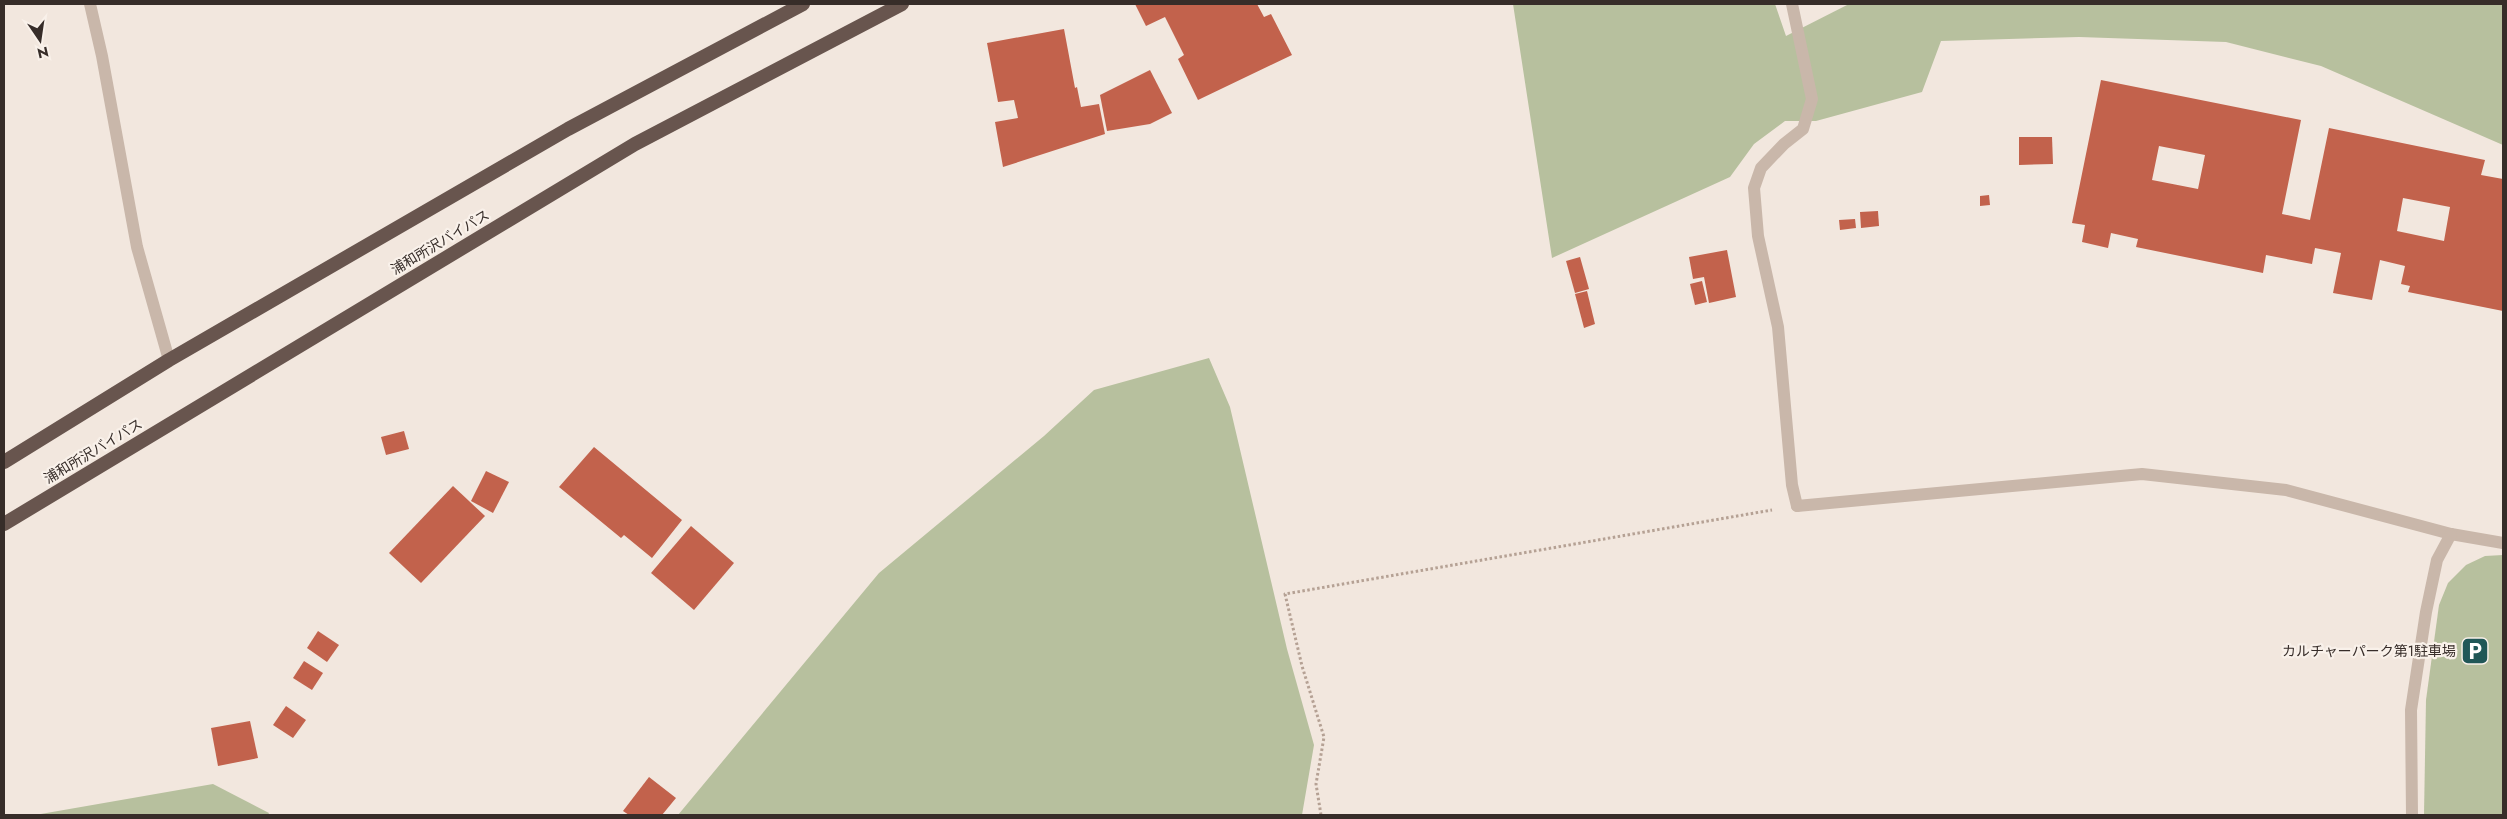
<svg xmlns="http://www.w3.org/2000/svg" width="2507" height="819" font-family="Jost,'Noto Sans JP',sans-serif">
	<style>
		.green { fill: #b7c09e }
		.building { fill: #c2624c; fill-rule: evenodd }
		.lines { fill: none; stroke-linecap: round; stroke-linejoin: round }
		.path { stroke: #b5a194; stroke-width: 3; stroke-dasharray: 2.5 2.5; stroke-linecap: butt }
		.service { stroke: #c9b7aa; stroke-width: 12 }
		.minor { stroke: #c9b7aa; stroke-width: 12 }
		.trunk { stroke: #68554e; stroke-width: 14 }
		.labels { text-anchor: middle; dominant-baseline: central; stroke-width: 4.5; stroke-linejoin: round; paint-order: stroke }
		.street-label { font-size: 14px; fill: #372d29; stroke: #f9f1ea }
		.poi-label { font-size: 14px; fill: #372d29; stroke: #f9f1ea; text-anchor: end }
	</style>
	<rect width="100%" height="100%" fill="#f2e7de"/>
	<!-- green -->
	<g class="green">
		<polygon points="1513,4 1775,4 1786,36 1849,4 2503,4 2503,145 2321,66 2226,42 2079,37 1941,41 1922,92 1816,121 1785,121 1754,144 1730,177 1552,258"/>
		<polygon points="1209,358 1230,407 1287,649 1314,745 1302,815 678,815 879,573 1044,436 1094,390"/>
		<polygon points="2503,555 2503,815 2424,815 2426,700 2439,605 2448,583 2466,565 2485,556"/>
		<polygon points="213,784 269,813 268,815 35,815"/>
	</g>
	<!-- building -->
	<g class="building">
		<polygon points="1135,4 1257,4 1264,17 1271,14 1292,55 1198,100 1178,59 1184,55 1165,17 1146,26"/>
		<polygon points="1064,29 1075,88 1077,87 1081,107 1099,104 1105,134 1003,167 995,122 1018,118 1014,100 998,102 987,43"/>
		<polygon points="1150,70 1172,113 1150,124 1107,131 1100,95"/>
		<path d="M2101,80L2301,120L2282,214L2310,220L2329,128L2485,160L2481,175L2503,179V311L2408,292L2410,286L2401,284L2405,266L2380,260L2372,300L2333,293L2341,253L2315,248L2312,264L2266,255L2263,273L2136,247L2138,239L2111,233L2108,248L2082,242L2085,225L2072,223ZM2159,146L2205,155L2198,189L2152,180ZM2403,198L2450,207L2444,241L2397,231Z"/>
		<polygon points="2019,137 2052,137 2053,164 2019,165"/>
		<polygon points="1989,195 1990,205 1980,206 1980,196"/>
		<polygon points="1878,211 1879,226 1861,228 1860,212"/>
		<polygon points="1855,219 1856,228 1840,230 1839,220"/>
		<polygon points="1727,250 1736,297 1709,303 1704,277 1693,279 1689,257"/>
		<polygon points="1580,257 1589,289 1575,293 1566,261"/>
		<polygon points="1702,281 1707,302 1695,305 1690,284"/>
		<polygon points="1587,291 1595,324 1584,328 1575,294"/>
		<polygon points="404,431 409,449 386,455 381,437"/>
		<polygon points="594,447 682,520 652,558 624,535 621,538 559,487"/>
		<polygon points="486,471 509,482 493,513 471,501"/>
		<polygon points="453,486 485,516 421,583 389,553"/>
		<polygon points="691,526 734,563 694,610 651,573"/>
		<polygon points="318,631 339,645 327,662 307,648"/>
		<polygon points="304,661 323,673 312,690 293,678"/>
		<polygon points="286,706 306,720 293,738 273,725"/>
		<polygon points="250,721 258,758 218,766 211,728"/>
		<polygon points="649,777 676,798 662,815 629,815 623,811"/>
	</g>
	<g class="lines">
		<!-- path -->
		<polyline class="path" points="1321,815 1316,784 1324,737 1302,666 1285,594 1772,510"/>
		<!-- service -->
		<polyline class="service" points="1792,4 1812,99 1803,129 1784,144 1761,168 1754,188 1758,236 1778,327 1792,485 1797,506"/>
		<!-- minor -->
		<g class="minor">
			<polyline points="90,4 102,56 137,247 169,360"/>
			<polyline points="1797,506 2142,474 2286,490 2451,534 2503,543"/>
			<polyline points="2412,815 2411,710 2426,612 2437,560 2451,534"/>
		</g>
		<!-- trunk -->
		<g class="trunk">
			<polyline points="4,462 169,360 568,129 803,4"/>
			<polyline points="4,524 635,144 902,4"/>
		</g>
	</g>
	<!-- icons -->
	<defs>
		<g id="parking-square" transform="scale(1.4375)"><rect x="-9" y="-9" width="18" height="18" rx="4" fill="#205757" stroke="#f9f1ea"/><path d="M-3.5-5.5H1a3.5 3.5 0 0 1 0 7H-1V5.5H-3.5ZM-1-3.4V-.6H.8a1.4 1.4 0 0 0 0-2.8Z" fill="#fff"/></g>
	</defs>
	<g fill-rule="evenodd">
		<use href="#parking-square" x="2475" y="651"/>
	</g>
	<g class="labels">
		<!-- street labels -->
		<g class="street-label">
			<text transform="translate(440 242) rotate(-31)">浦和所沢バイパス</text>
			<text transform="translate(93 451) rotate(-31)">浦和所沢バイパス</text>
		</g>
		<!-- poi labels -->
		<g class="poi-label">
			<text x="2456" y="651">カルチャーパーク第1駐車場</text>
		</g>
	</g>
	<!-- border -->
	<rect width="2507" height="819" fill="none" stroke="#372d29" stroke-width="10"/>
	<!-- north arrow -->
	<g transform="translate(40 40) rotate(167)" stroke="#f9f1ea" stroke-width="4" paint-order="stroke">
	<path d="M0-4L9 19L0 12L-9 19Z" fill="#372d29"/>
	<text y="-8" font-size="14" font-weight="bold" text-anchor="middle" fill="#372d29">N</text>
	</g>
</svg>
